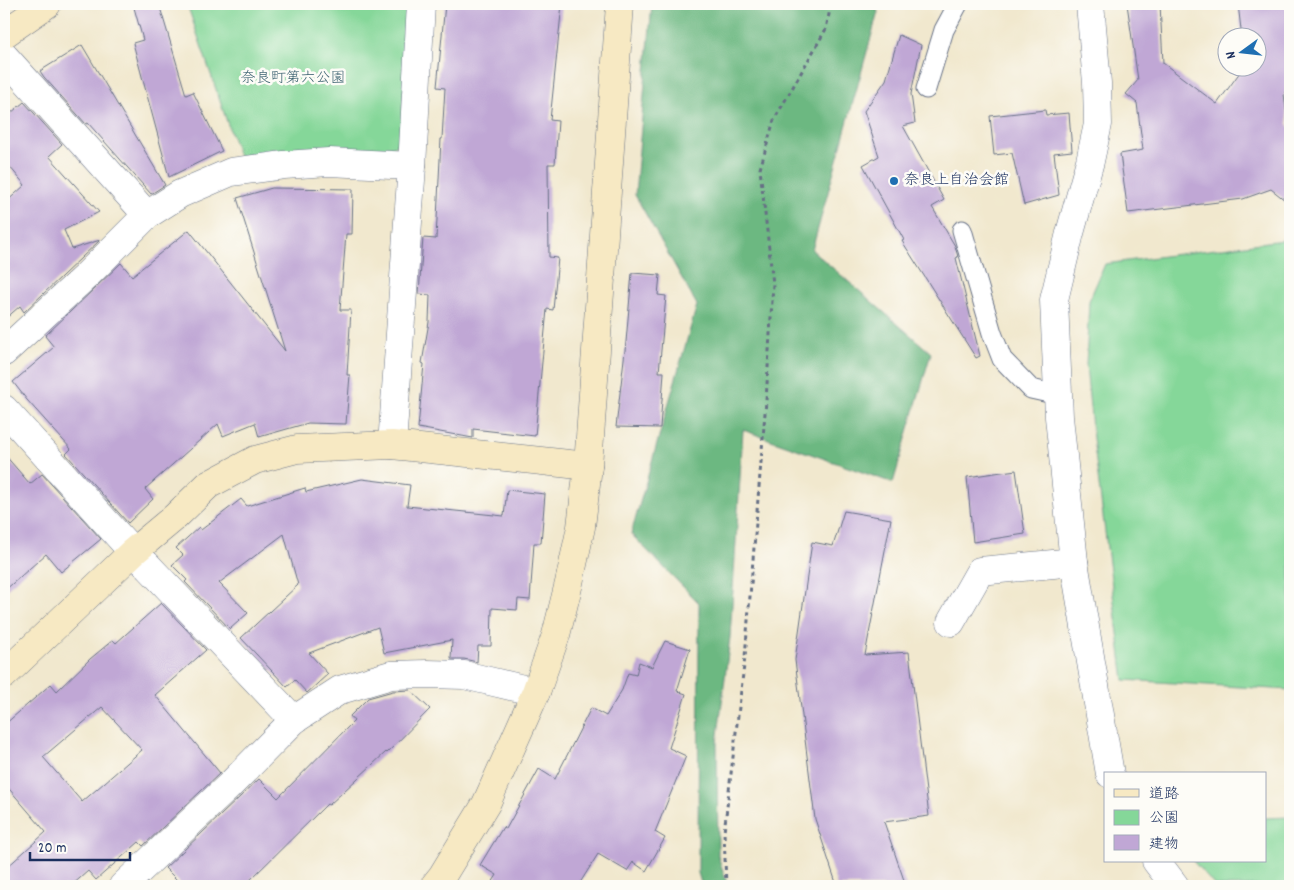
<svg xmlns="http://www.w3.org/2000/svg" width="1294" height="890" font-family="Dekko,'Klee One',sans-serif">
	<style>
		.green { fill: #85d799; stroke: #50837c }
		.forest { fill: #6cb881; stroke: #447470 }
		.building { fill: #c0a7d5; fill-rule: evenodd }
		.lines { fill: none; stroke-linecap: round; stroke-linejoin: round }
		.lane-casing { stroke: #667085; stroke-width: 21 }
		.street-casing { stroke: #667085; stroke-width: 29 }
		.secondary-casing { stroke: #667085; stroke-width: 29 }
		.path { stroke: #667085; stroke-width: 3; stroke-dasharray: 4 4; stroke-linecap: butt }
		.lane { stroke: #fff; stroke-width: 19 }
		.street { stroke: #fff; stroke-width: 28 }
		.secondary { stroke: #f7e9c3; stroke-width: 28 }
		.poi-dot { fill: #1f6fb2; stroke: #fdfcf7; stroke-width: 2 }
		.labels { text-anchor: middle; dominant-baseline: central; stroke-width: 5; stroke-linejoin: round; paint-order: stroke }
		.park-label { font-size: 15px; fill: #3b6170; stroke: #fdfcf7 }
		.poi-label { font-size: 15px; fill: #1b2f5e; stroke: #fdfcf7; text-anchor: start }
	</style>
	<rect width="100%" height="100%" fill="#fdfcf7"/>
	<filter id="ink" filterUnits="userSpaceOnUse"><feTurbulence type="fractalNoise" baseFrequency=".02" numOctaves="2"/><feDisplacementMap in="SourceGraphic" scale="10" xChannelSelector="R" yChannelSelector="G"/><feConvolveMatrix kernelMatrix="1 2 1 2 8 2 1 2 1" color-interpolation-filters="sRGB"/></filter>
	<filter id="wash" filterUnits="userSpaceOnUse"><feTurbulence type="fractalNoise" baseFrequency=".0096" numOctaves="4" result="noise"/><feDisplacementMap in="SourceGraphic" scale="20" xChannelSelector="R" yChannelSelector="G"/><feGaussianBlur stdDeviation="1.12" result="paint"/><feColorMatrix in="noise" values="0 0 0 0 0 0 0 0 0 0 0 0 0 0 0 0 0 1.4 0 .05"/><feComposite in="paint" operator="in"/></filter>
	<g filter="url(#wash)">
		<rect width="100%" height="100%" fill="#f1e8ce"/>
		<!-- green -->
		<g class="green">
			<polygon points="187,4 409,4 401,143 382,152 254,154 239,157"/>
			<polygon points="1290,239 1290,690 1124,680 1093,438 1086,366 1089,301 1105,264"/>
			<polygon points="1290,817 1290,886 1215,886 1193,861 1265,861 1265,818"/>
		</g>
		<!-- forest -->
		<polygon class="forest" points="652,4 875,4 878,12 812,250 931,353 893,483 743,430 730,637 717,743 718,856 728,886 702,886 698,873 699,603 631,534 697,305 635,195"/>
		<g id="blocks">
			<!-- building -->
			<g class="building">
				<polygon points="133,4 159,4 186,95 193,92 222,151 169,177 133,43 143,40"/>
				<polygon points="445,4 562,4 550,120 558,121 555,164 548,164 549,257 558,258 553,310 547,309 535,436 473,429 473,438 418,428 424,364 422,363 429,322 430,295 419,294 423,238 436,239 441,139 442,139 445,88 437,87"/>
				<polygon points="1127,4 1160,4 1163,63 1217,104 1243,68 1256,68 1256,38 1242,38 1238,4 1290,4 1290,88 1284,94 1288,125 1290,128 1290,204 1271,189 1243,199 1128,213 1120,154 1143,150 1137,103 1126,94 1138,80"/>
				<polygon points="899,35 921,45 911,94 915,123 903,126 944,200 932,207 955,246 958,257 956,258 980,356 976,358 902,241 904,240 863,165 879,156 864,111 886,80"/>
				<polygon points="82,45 165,185 151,194 88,123 86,124 44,77 40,71"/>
				<polygon points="24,102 62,144 49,156 99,212 64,230 72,249 100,240 24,312 20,306 4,320 4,204 25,185 4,160 4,119"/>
				<polygon points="1045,110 1046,115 1069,113 1072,151 1054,153 1059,195 1024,205 1012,153 994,155 990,116"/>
				<polygon points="272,188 353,189 352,234 346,234 340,310 351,310 347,375 350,375 346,424 308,423 259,437 255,423 223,436 218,424 145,489 153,499 128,523 66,454 71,449 27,400 13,382 54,347 45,336 121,263 132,276 189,230 285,351 237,198"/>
				<polygon points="632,273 660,275 658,295 666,296 659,372 664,372 660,428 616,427 626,342"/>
				<polygon points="4,454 30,484 42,474 101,539 61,572 46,554 4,591"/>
				<polygon points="1016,470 1025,534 973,542 967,477"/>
				<polygon points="362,479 410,485 407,506 504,516 507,490 545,494 541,543 534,543 530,600 518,599 517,610 492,608 491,646 478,646 477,662 464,659 451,659 452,640 384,653 378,627 309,653 328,674 307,693 295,680 287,687 241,638 298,585 284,534 219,583 248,613 230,629 185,582 187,580 172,565 183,555 176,548 199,527 201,530 241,499 247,506 305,488 306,492"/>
				<polygon points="844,511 891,519 865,655 909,652 929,816 884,822 906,886 837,886 815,819 795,660 812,542 833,546"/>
				<path d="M161,603L206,650L155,695L220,773L143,846L139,842L96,880L88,871L71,886H4V870L46,832L4,783V725L51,684L57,691L90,659L113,640L116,643ZM102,707L142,750L82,802L43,757Z"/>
				<polygon points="665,641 690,649 677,691 686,694 669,748 686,756 655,832 665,838 646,871 633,862 627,871 598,854 578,886 490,886 497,875 480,865 503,827 506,829 539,769 555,779 591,708 606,716 622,690 628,673 636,675 639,662 652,667"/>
				<polygon points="410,690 430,709 387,753 386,752 329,805 327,804 244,886 183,886 165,868 259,779 278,798 354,721 350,716 368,698 393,691"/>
			</g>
		</g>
	</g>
	<g filter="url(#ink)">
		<use href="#blocks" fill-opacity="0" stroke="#667085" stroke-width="1"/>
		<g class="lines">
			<!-- lane casing -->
			<g class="lane-casing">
				<g id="lane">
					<polyline points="926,89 944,30 958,4"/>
					<polyline points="962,230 992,333 1002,359 1031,389 1058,395"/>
				</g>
			</g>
			<!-- street casing -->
			<g class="street-casing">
				<g id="street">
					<polyline points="1090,4 1097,83 1098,124 1090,161 1070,233 1054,300 1059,417 1074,562 1110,774"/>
					<polyline points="4,56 147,215"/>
					<polyline points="4,352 86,276 147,215 180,194 231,172 284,165 329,162 412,166"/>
					<polyline points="4,409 133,552 146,564 294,720"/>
					<polyline points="392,445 412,166 421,4"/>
					<polyline points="951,622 980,571 1074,562"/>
					<polyline points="1156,861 1175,886"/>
					<polyline points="123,886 229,786 294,720 340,690 391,675 427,674 464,675 536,692"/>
				</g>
			</g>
			<!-- secondary casing -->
			<g class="secondary-casing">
				<g id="secondary">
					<polyline points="4,34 47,4"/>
					<polyline points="4,675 133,552 175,517 208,485 255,460 297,449 392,445 588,466"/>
					<polyline points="434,886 442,876 486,804 536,692 556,635 569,583 581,527 588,466 620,4"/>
				</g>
			</g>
			<!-- path -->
			<polyline class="path" points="726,886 724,832 745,657 766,401 773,284 760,169 774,120 826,29 831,4"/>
			<!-- lane -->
			<use href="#lane" class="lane"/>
			<!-- street -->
			<use href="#street" class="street"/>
			<!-- secondary -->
			<use href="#secondary" class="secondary"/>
		</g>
	</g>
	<!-- markers -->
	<circle class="poi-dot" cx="894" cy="181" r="5"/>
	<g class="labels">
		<!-- park labels -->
		<g class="park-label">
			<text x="293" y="79">奈良町第六公園</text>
		</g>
		<!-- poi labels -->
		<g class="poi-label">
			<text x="904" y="181">奈良上自治会館</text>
		</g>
	</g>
	<!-- margin -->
	<rect width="1294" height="890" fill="none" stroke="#fdfcf7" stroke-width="20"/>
	<!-- legend -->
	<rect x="1104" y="772" width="162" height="90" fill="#fdfcf7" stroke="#a3aaba"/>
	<rect x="1114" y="789" width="25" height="8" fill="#f7e9c3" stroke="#a3aaba"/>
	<text x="1149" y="798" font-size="15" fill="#1b2f5e">道路</text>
	<rect x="1114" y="810" width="25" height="15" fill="#85d799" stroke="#a3aaba"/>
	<text x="1149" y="822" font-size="15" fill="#1b2f5e">公園</text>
	<rect x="1114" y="835" width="25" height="15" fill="#c0a7d5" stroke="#a3aaba"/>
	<text x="1149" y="848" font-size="15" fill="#1b2f5e">建物</text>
	<!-- north arrow -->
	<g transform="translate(1242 52) rotate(255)"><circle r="24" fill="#fdfcf7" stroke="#a3aaba"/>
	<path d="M0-4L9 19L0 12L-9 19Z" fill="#1f6fb2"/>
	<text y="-8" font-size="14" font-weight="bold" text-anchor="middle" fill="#1b2f5e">N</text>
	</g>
	<!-- scale -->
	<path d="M30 852v8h100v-8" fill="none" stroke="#1b2f5e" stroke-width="2.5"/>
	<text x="38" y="852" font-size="15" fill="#1b2f5e" stroke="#fdfcf7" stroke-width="4" paint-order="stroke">20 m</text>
</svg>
